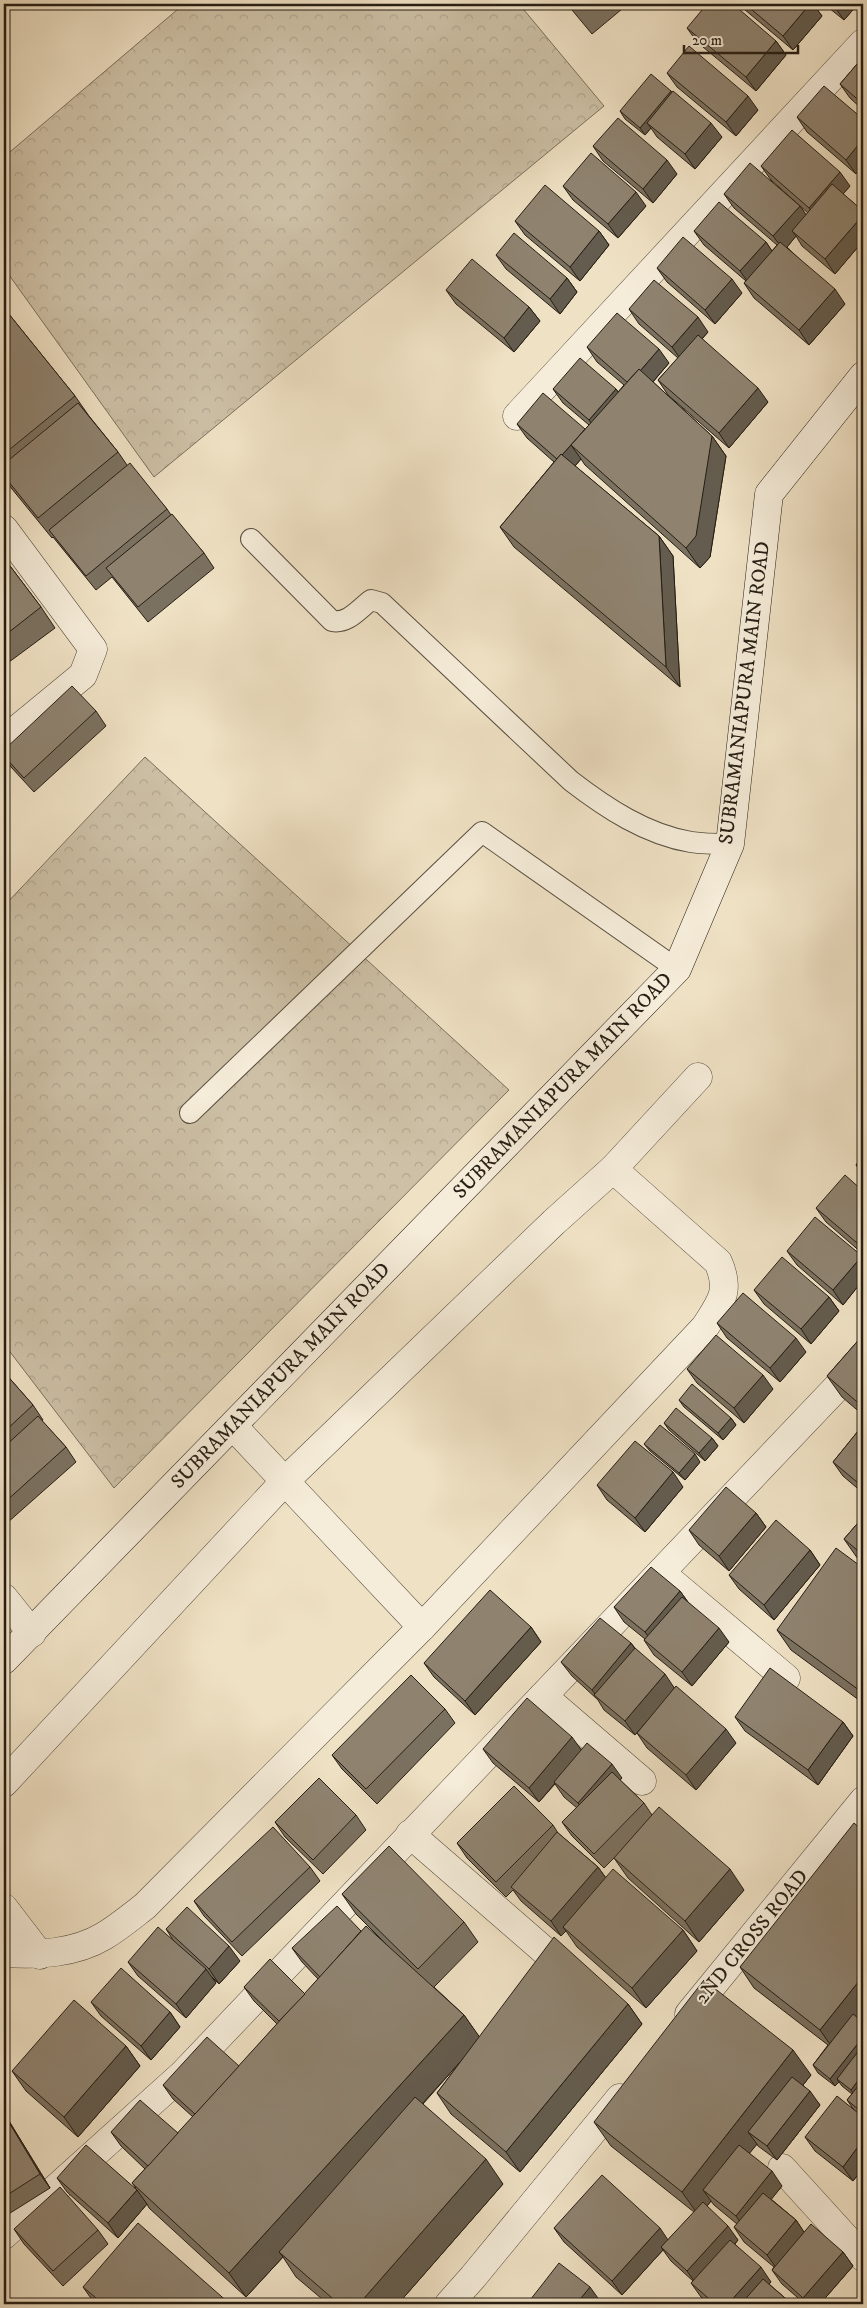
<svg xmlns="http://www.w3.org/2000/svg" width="867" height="2308" font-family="'IM FELL DW Pica',serif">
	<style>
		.park { fill: url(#park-crowns); stroke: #7a6f5d }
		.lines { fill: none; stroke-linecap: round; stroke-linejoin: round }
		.service-casing { stroke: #584f40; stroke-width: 22 }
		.minor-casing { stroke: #584f40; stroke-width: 29 }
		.secondary-casing { stroke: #261e14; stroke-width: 29 }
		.service { stroke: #f5ecd9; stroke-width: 20 }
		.minor { stroke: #f5ecd9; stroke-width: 28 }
		.secondary { stroke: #f5ecd9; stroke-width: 28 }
		.wall { fill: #7b7160; stroke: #261e14 }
		.shaded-wall { fill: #645c4e; stroke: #261e14 }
		.building { fill: #8f8370; stroke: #261e14 }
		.labels { text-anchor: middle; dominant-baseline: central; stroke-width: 4; stroke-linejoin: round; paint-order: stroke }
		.street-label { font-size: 20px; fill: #261e14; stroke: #f5ecd9 }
	</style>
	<defs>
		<pattern id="park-crowns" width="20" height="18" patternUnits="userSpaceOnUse" patternTransform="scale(1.25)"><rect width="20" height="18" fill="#cdc0a6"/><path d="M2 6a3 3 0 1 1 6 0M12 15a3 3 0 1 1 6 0" fill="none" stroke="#b0a58e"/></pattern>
	</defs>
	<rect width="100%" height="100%" fill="#efe1c4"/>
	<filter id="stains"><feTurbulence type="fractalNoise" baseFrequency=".004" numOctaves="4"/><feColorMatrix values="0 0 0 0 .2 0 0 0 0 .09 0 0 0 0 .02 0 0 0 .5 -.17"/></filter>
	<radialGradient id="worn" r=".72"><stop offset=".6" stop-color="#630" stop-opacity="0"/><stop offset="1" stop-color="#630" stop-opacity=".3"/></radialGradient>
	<!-- park -->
	<g class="park">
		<polygon points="184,4 519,4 604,106 154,477 4,268 4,157"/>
		<polygon points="145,757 509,1090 114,1488 4,1344 4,906"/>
	</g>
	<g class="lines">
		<!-- service casing -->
		<g class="service-casing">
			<g id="service">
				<path d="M251,539L332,621C348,624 359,609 371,600L382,603L571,781C606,808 647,835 691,842C704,844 717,844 730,844"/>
				<polyline points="190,1113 482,832 677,969"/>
			</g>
		</g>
		<!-- minor casing -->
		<g class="minor-casing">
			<g id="minor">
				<polyline points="517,416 863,43"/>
				<polyline points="4,529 93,649 83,675 4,740"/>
				<polyline points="233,1426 422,1627"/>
				<polyline points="661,1573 786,1678"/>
				<polyline points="4,1598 32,1633"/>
				<polyline points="543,1696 642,1781"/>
				<polyline points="4,1783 285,1481 554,1222 613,1169"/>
				<polyline points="410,1834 554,1959"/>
				<polyline points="4,1908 40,1955"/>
				<path d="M4,1953C38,1955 74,1954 104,1936C119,1927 132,1916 145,1906L422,1627L705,1327C721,1302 731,1291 718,1262L613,1169L698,1077"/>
				<polyline points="689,2014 863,1801"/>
				<polyline points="782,2168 863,2257"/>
				<polyline points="4,2235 183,2074 863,1360"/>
				<polyline points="449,2304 473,2277 620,2098"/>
			</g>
		</g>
		<!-- secondary casing -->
		<g class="secondary-casing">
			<polyline id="secondary" points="4,1660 677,969 730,844 769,494 863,376"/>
		</g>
		<!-- service -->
		<use href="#service" class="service"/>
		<!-- minor -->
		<use href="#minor" class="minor"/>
		<!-- secondary -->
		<use href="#secondary" class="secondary"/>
	</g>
	<!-- wall -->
	<g class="wall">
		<polygon points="567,4 628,4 592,34"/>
		<polygon points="738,4 813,4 822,16 793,50"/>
		<polygon points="824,4 858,4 844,20"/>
		<polygon points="687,28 776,41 786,55 756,91 697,42"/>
		<polygon points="863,57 863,110 850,98 840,84"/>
		<polygon points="667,73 758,110 736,136 677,87"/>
		<polygon points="671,91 722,137 695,169 657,137 651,128 645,135 625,119 620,111"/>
		<polygon points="797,117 863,119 863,165 856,174 807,132"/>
		<polygon points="593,146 677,174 653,203 603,161"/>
		<polygon points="761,166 850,186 843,194 863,211 863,241 835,274 802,246 796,236 787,247 845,304 809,345 754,298 744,283 746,281 704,245 694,231 766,242 772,251 777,245 734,208 724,194 800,206 806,215 808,213 771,180"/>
		<polygon points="563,186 646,206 618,238 573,200"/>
		<polygon points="515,221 599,231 609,245 580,281 525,235"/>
		<polygon points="496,255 567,278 577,292 560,314 506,269"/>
		<polygon points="657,268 742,293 715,324 667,282"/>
		<polygon points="446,290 529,307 540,321 514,352 456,304"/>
		<polygon points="4,308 75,396 89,416 118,452 127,465 167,509 171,515 204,553 214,568 148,622 112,577 96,590 53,537 52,538 12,489 4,478"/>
		<polygon points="629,309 708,332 702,339 768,402 729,448 668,395 658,380 678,358 639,324"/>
		<polygon points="587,347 669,363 653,382 712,436 726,456 710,557 700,568 585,465 581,459 575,466 659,536 673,556 680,687 514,547 500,527 554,462 527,438 517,424 585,430 589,425 563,403 553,389 616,389 618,392 624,385 597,362"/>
		<polygon points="4,558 41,607 55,628 5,665 4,664"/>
		<polygon points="96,711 106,726 34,792 11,767 4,757 4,750"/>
		<polygon points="4,833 7,837 4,840"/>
		<polygon points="863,1156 863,1176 856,1165"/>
		<polygon points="863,1191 863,1254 826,1222 816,1208"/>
		<polygon points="787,1251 863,1258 863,1280 843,1305 797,1265"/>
		<polygon points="754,1290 829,1297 839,1311 811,1344 764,1304"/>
		<polygon points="717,1323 806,1352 780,1382 727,1338"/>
		<polygon points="863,1335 863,1415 842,1397 827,1376"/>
		<polygon points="687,1369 773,1389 744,1423 697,1383"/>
		<polygon points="4,1372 33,1405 43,1420 42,1421 66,1447 76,1462 7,1523 4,1520"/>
		<polygon points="679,1400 731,1418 736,1425 723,1440 684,1407"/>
		<polygon points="664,1423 712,1438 718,1446 705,1461 669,1430"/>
		<polygon points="863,1425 863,1493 843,1476 833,1462"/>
		<polygon points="644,1444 700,1462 685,1480 650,1451"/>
		<polygon points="597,1485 683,1487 645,1532 607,1500"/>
		<polygon points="756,1513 766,1527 729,1571 699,1545 689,1530"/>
		<polygon points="863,1517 863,1563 858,1559 844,1539"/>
		<polygon points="810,1550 820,1565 774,1620 739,1589 729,1575"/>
		<polygon points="863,1568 863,1703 791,1650 777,1630"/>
		<polygon points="680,1591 688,1602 729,1642 692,1686 654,1655 644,1640 645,1639 624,1622 614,1607"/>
		<polygon points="531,1627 541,1642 475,1715 434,1677 424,1663"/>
		<polygon points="631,1643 635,1648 675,1688 736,1743 696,1790 647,1748 637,1733 635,1735 604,1710 598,1700 572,1676 561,1662"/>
		<polygon points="445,1709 455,1723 377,1804 342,1769 332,1755"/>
		<polygon points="735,1717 843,1722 853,1736 818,1785 745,1731"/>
		<polygon points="483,1749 581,1749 622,1778 620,1780 644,1803 652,1815 744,1890 699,1942 628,1878 614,1858 604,1868 572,1836 562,1822 577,1808 564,1797 555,1784 539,1802 493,1763"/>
		<polygon points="356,1815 366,1830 323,1874 285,1837 275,1822"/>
		<polygon points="553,1825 558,1833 598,1867 606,1878 683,1930 697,1951 646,2008 577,1947 566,1931 561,1936 521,1901 513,1890 506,1897 467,1858 457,1843"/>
		<polygon points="863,1831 863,2014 859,2019 863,2022 863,2168 853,2181 815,2151 805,2137 854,2110 847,2100 852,2094 842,2086 839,2082 835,2086 818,2073 813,2065 828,2045 754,1988 740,1967"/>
		<polygon points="310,1867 320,1881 242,1956 204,1916 194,1901"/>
		<polygon points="342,1894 464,1922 478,1942 434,1987 464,2015 479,2037 628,2004 642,2024 520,2172 451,2114 437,2093 461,2061 423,2104 503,2184 398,2304 328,2304 296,2277 283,2257 246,2297 149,2208 147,2204 118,2238 67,2192 57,2178 136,2188 132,2183 145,2169 121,2146 111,2132 178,2133 193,2117 173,2099 163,2085 239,2066 277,2024 254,2001 244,1987 305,1994 318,1979 302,1962 292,1948 361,1931 387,1945 356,1914"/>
		<polygon points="166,1929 240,1961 219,1984 212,1977 216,1983 186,2018 138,1976 128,1962 173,1940"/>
		<polygon points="91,2002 170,2012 180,2027 151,2060 101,2016"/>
		<polygon points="126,2046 140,2066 78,2137 26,2091 12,2071"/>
		<polygon points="811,2075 803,2085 820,2105 777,2160 758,2146 757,2144 749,2153 782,2186 771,2199 796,2220 804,2232 843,2252 853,2266 820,2304 805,2304 782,2284 772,2270 774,2267 744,2242 734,2227 737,2224 714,2205 711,2201 707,2206 738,2240 735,2244 771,2282 769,2284 792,2304 710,2304 701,2297 691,2283 693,2281 671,2261 663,2250 622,2295 564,2242 554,2228 668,2240 694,2212 611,2146 594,2122"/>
		<polygon points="4,2113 50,2188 7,2215 4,2210"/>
		<polygon points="14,2229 98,2230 108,2244 63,2286 24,2244"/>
		<polygon points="83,2287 230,2304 95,2304"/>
	</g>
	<!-- shaded-wall -->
	<g class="shaded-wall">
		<polygon points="810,4 813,4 822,16 793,50 783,36"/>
		<polygon points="836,4 858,4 844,20 834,6"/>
		<polygon points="776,41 786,55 756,91 746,77"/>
		<polygon points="671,91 676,98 647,123 651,128 645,135 640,128"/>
		<polygon points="748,96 758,110 736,136 726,122"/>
		<polygon points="711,123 722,137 695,169 685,154"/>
		<polygon points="863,139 863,165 856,174 846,160"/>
		<polygon points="667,160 677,174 653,203 643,189"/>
		<polygon points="840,172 850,186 819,222 809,208"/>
		<polygon points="636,192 646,206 618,238 608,224"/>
		<polygon points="800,206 810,220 792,231 796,236 784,251 773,236"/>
		<polygon points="863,215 863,241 835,274 825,259"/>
		<polygon points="599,231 609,245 580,281 570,267"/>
		<polygon points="766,242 776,257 750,285 740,271"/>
		<polygon points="567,278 577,292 560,314 550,299"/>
		<polygon points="732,279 742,293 715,324 705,310"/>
		<polygon points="835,289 845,304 809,345 799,330"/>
		<polygon points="529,307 540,321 514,352 504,338"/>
		<polygon points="698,317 708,332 682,361 672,347"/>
		<polygon points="659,349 669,363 639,398 629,384"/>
		<polygon points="758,388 768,402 729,448 719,433"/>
		<polygon points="616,389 626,404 599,434 589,420"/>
		<polygon points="712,436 726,456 710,557 700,568 686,548"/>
		<polygon points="571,445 581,459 568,474 558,459"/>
		<polygon points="659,536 673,556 680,687 666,667"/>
		<polygon points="862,1256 863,1258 863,1280 843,1305 833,1290"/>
		<polygon points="829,1297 839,1311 811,1344 801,1329"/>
		<polygon points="796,1338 806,1352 780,1382 770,1368"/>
		<polygon points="763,1375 773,1389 744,1423 734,1408"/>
		<polygon points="731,1418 736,1425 723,1440 718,1433"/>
		<polygon points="712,1438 718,1446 705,1461 699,1453"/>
		<polygon points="695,1454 700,1462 685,1480 679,1473"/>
		<polygon points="673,1472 683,1487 645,1532 635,1518"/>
		<polygon points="756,1513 766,1527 729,1571 719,1556"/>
		<polygon points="810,1550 820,1565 774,1620 764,1605"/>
		<polygon points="680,1591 690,1605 655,1646 645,1632"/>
		<polygon points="531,1627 541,1642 475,1715 465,1701"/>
		<polygon points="719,1628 729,1642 692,1686 682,1672"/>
		<polygon points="631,1643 641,1658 598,1698 592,1690"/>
		<polygon points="665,1674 675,1689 635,1735 625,1721"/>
		<polygon points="843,1722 853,1736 818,1785 808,1770"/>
		<polygon points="726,1729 736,1743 696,1790 686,1775"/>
		<polygon points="572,1737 582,1751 539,1802 529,1788"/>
		<polygon points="612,1764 622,1778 588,1817 578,1803"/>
		<polygon points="598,1867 608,1881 563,1927 566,1931 561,1936 551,1921"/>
		<polygon points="730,1869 744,1890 699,1942 685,1921"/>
		<polygon points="683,1930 697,1951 646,2008 632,1988"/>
		<polygon points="229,1946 240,1961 219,1984 209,1969"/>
		<polygon points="206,1969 216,1983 186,2018 176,2004"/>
		<polygon points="863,1976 863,2014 834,2050 820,2030"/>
		<polygon points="628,2004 642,2024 520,2172 506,2152"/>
		<polygon points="170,2012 180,2027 151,2060 141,2046"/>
		<polygon points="464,2015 481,2039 284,2256 279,2252 283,2257 246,2297 229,2273"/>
		<polygon points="863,2037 863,2051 837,2079 839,2082 835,2086 830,2079"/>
		<polygon points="126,2046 140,2066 78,2137 64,2117"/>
		<polygon points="793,2050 811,2075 759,2140 748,2132 757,2144 714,2198 703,2190 711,2201 699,2216 682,2192"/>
		<polygon points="863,2074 863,2089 856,2098 851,2090"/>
		<polygon points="810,2091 820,2105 777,2160 767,2146"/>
		<polygon points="4,2113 9,2121 50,2188 40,2174"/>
		<polygon points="863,2140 863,2168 853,2181 843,2167"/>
		<polygon points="486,2159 503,2184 398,2304 359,2304"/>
		<polygon points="772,2171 782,2186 746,2231 736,2216"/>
		<polygon points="137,2190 147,2204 118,2238 108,2223"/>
		<polygon points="796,2220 806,2235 777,2269 767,2255"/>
		<polygon points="728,2226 738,2240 697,2285 687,2271"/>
		<polygon points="660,2228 670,2243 661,2247 663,2250 622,2295 612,2281"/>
		<polygon points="843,2252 853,2266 820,2304 808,2304 803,2298"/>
		<polygon points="761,2267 771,2282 751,2304 728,2304"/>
		<polygon points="590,2287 600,2301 598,2304 576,2304"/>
	</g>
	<!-- building -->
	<g class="building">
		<polygon points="570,4 581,4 575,9"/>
		<polygon points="707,4 733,4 776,41 746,77 687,28"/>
		<polygon points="745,4 810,4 783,36"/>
		<polygon points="689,46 748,96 726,122 667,73"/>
		<polygon points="863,57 863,104 840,84"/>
		<polygon points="651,74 671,91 640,128 620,111"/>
		<polygon points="824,86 863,119 863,139 846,160 797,117"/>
		<polygon points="673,91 711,123 685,154 647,123"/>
		<polygon points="618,118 667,160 643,189 593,146"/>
		<polygon points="792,130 840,172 809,208 761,166"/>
		<polygon points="591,153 636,192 608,224 563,186"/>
		<polygon points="750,163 800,206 773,236 724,194"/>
		<polygon points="832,184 863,211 863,215 825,259 792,231"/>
		<polygon points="545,185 599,231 570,267 515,221"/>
		<polygon points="719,202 766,242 740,271 694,231"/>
		<polygon points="514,233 567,278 550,299 496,255"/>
		<polygon points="683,237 732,279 705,310 657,268"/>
		<polygon points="780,242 835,289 799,330 744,283"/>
		<polygon points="472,259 529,307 504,338 446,290"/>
		<polygon points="654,280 698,317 672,347 629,309"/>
		<polygon points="4,308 75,396 4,454"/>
		<polygon points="617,313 659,349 640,371 639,369 627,382 587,347"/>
		<polygon points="698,335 758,388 719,433 658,380"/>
		<polygon points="580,358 616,389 589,420 553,389"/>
		<polygon points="639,369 712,436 696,536 686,548 571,445"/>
		<polygon points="543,393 585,429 562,455 561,454 557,459 517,424"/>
		<polygon points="78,403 118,452 38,518 4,476 4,464"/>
		<polygon points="561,454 659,536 666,667 500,527"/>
		<polygon points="130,463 167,509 86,576 49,530"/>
		<polygon points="172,514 204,553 138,607 106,568"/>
		<polygon points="4,558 41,607 4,636"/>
		<polygon points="72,686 96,711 24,778 4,756 4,750"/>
		<polygon points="863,1156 863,1171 856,1165"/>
		<polygon points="845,1175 863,1191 863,1248 816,1208"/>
		<polygon points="815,1217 862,1256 833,1290 787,1251"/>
		<polygon points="782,1257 829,1297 801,1329 754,1290"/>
		<polygon points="743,1293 796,1338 770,1368 717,1323"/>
		<polygon points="716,1335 763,1375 734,1408 687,1369"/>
		<polygon points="863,1335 863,1407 827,1376"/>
		<polygon points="4,1372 33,1405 4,1432"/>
		<polygon points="692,1384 731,1418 718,1433 679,1400"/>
		<polygon points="676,1408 712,1438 699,1453 664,1423"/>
		<polygon points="38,1416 66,1447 4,1503 4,1447"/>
		<polygon points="660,1425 695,1454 679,1473 644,1444"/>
		<polygon points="863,1425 863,1487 833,1462"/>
		<polygon points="635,1441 673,1472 635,1518 597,1485"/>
		<polygon points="726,1487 756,1513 719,1556 689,1530"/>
		<polygon points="863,1517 863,1555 844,1539"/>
		<polygon points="776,1520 810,1550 764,1605 729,1575"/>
		<polygon points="836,1548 863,1568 863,1693 777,1630"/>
		<polygon points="651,1567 680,1591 645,1632 614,1607"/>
		<polygon points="490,1590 531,1627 465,1701 424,1663"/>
		<polygon points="682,1597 719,1628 682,1672 644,1640"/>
		<polygon points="600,1618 631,1643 592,1690 561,1662"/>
		<polygon points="635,1648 665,1674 625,1721 594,1695"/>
		<polygon points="770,1668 843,1722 808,1770 735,1717"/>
		<polygon points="411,1675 445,1709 366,1789 332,1755"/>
		<polygon points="676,1686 726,1729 686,1775 637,1733"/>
		<polygon points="527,1698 572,1737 529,1788 483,1749"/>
		<polygon points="587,1743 612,1764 578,1803 554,1782"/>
		<polygon points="612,1772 644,1803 594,1854 562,1822"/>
		<polygon points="319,1778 356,1815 313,1860 275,1822"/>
		<polygon points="514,1786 553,1825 496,1882 457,1843"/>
		<polygon points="659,1807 730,1869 685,1921 614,1858"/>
		<polygon points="854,1823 863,1831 863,1976 820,2030 740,1967"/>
		<polygon points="273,1827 310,1867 232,1942 194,1901"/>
		<polygon points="557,1832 598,1867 551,1921 511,1887"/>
		<polygon points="389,1846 464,1922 418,1969 342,1894"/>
		<polygon points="613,1869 683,1930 632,1988 563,1927"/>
		<polygon points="337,1906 361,1931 320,1977 292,1948"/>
		<polygon points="187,1907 229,1946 209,1969 166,1929"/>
		<polygon points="366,1926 464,2015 229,2273 132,2183"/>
		<polygon points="158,1927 206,1969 176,2004 128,1962"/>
		<polygon points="554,1937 628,2004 506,2152 437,2093"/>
		<polygon points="270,1959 305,1994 279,2021 244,1987"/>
		<polygon points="121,1968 170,2012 141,2046 91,2002"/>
		<polygon points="704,1980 793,2050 682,2192 594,2122"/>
		<polygon points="74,2000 126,2046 64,2117 12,2071"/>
		<polygon points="853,2014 863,2022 863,2037 830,2079 813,2065"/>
		<polygon points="207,2037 239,2066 195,2114 163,2085"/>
		<polygon points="863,2045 863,2074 851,2090 837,2079"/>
		<polygon points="792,2077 810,2091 767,2146 748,2132"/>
		<polygon points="863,2080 863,2113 847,2100"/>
		<polygon points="837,2096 863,2117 863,2140 843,2167 805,2137"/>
		<polygon points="415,2097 486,2159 359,2304 339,2304 279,2252"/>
		<polygon points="140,2100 178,2133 148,2166 111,2132"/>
		<polygon points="4,2114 40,2174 4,2197"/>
		<polygon points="86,2145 137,2190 108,2223 57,2178"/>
		<polygon points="739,2145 772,2171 736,2216 703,2190"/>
		<polygon points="863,2171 863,2183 857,2178"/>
		<polygon points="602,2175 660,2228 612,2281 554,2228"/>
		<polygon points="60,2187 98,2230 53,2271 14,2229"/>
		<polygon points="763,2193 796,2220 767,2255 734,2227"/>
		<polygon points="703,2202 728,2226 687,2271 661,2247"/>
		<polygon points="138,2223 230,2304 103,2304 83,2287"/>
		<polygon points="811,2224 843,2252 803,2298 772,2270"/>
		<polygon points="730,2240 761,2267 728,2304 715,2304 691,2283"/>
		<polygon points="559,2263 590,2287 576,2304 527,2304"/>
		<polygon points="763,2279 792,2304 741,2304"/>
	</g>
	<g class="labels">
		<!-- street labels -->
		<g class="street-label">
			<text transform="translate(745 693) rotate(-83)">SUBRAMANIAPURA MAIN ROAD</text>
			<text transform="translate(563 1086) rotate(-46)">SUBRAMANIAPURA MAIN ROAD</text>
			<text transform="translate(281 1376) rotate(-46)">SUBRAMANIAPURA MAIN ROAD</text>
			<text transform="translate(752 1937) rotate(-51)">2ND CROSS ROAD</text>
		</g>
	</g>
	<!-- margin -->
	<rect width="867" height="2308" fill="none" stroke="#efe1c4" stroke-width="20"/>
	<rect x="5" y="5" width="857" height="2298" fill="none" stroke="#261e14" stroke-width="2.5"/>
	<rect x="10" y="10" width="847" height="2288" fill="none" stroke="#261e14"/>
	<!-- scale -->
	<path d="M684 45v8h114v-8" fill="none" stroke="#261e14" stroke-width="2.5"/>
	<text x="692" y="45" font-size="15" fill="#261e14" stroke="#f5ecd9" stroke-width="4" paint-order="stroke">20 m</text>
	<rect width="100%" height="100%" filter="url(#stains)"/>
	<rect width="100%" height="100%" fill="url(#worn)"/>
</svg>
